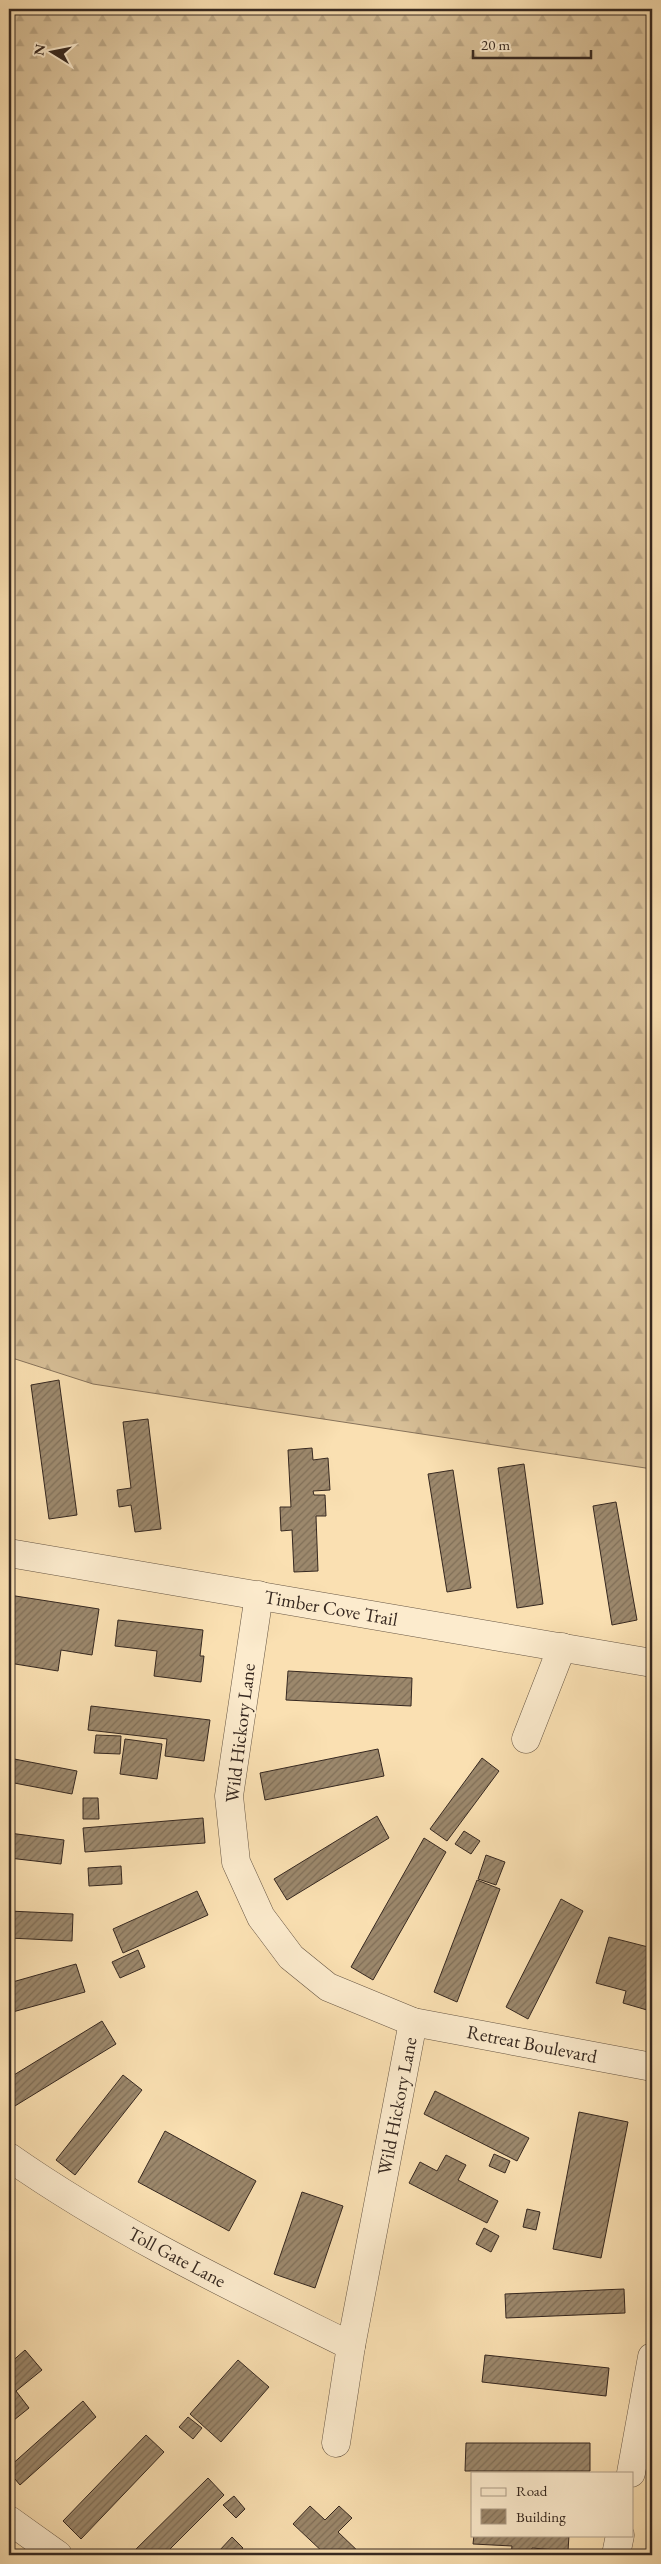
<svg xmlns="http://www.w3.org/2000/svg" width="661" height="2564" font-family="'EB Garamond',serif">
	<style>
		.forest { fill: url(#forest-firs); stroke: #88745c }
		.building { fill: url(#building-hatch); stroke: #362820 }
		.lines { fill: none; stroke-linecap: round; stroke-linejoin: round }
		.street-casing { stroke: #675644; stroke-width: 29 }
		.street { stroke: #fcebcd; stroke-width: 28 }
		.labels { text-anchor: middle; dominant-baseline: central; stroke-width: 4; stroke-linejoin: round; paint-order: stroke }
		.street-label { font-size: 19px; fill: #362820; stroke: #fcebcd }
	</style>
	<defs>
		<pattern id="forest-firs" width="22" height="20" patternUnits="userSpaceOnUse" patternTransform="scale(1.25)"><rect width="22" height="20" fill="#d9c199"/><path d="M5 1l3.5 6h-7zM16 11l3.5 6h-7z" fill="#bba684"/></pattern>
		<pattern id="building-hatch" width="6" height="6" patternUnits="userSpaceOnUse" patternTransform="scale(1.25)"><rect width="6" height="6" fill="#9c886c"/><path d="M-1 1l2-2M0 6l6-6M5 7l2-2" fill="none" stroke="#806f58"/></pattern>
	</defs>
	<rect width="100%" height="100%" fill="#fae0b2"/>
	<filter id="stains"><feTurbulence type="fractalNoise" baseFrequency=".004" numOctaves="4"/><feColorMatrix values="0 0 0 0 .2 0 0 0 0 .09 0 0 0 0 .02 0 0 0 .5 -.17"/></filter>
	<radialGradient id="worn" r=".72"><stop offset=".6" stop-color="#630" stop-opacity="0"/><stop offset="1" stop-color="#630" stop-opacity=".3"/></radialGradient>
	<!-- forest -->
	<polygon class="forest" points="9,9 652,9 652,1469 93,1384 9,1357"/>
	<!-- building -->
	<g class="building">
		<polygon points="59,1380 77,1515 49,1519 31,1385"/>
		<polygon points="148,1419 161,1529 135,1532 131,1505 119,1507 117,1490 131,1488 123,1422"/>
		<polygon points="312,1448 313,1460 328,1458 330,1490 313,1491 314,1495 325,1495 326,1516 316,1516 318,1571 294,1572 292,1530 281,1531 280,1507 291,1507 288,1450"/>
		<polygon points="524,1464 543,1604 517,1608 498,1468"/>
		<polygon points="453,1470 471,1588 447,1592 428,1474"/>
		<polygon points="616,1502 637,1620 612,1625 593,1506"/>
		<polygon points="9,1595 99,1609 92,1655 61,1650 58,1671 9,1663"/>
		<polygon points="118,1620 203,1630 200,1656 204,1656 201,1682 154,1676 157,1651 115,1646"/>
		<polygon points="288,1671 412,1678 411,1706 286,1700"/>
		<polygon points="91,1706 210,1720 204,1761 165,1756 167,1739 88,1730"/>
		<polygon points="96,1735 121,1736 120,1754 94,1753"/>
		<polygon points="125,1739 162,1744 157,1779 120,1774"/>
		<polygon points="378,1749 384,1776 265,1800 260,1773"/>
		<polygon points="9,1758 77,1771 72,1794 9,1782"/>
		<polygon points="482,1758 499,1771 447,1841 430,1829"/>
		<polygon points="83,1798 98,1798 99,1819 83,1819"/>
		<polygon points="377,1816 389,1838 287,1900 274,1879"/>
		<polygon points="203,1818 205,1843 85,1852 83,1828"/>
		<polygon points="464,1831 480,1841 471,1854 455,1844"/>
		<polygon points="9,1833 64,1840 61,1864 9,1858"/>
		<polygon points="424,1838 446,1852 373,1980 351,1967"/>
		<polygon points="486,1855 505,1862 496,1885 478,1879"/>
		<polygon points="121,1866 122,1884 89,1886 88,1868"/>
		<polygon points="477,1880 500,1889 457,2002 434,1992"/>
		<polygon points="197,1891 208,1915 123,1953 113,1929"/>
		<polygon points="561,1899 583,1911 528,2019 506,2007"/>
		<polygon points="9,1911 73,1914 72,1941 9,1938"/>
		<polygon points="609,1937 652,1948 652,1996 647,2010 623,2003 626,1991 596,1983"/>
		<polygon points="138,1950 145,1967 120,1978 112,1962"/>
		<polygon points="76,1964 85,1992 9,2013 9,1983"/>
		<polygon points="102,2021 116,2044 10,2109 9,2078"/>
		<polygon points="123,2075 142,2090 75,2175 56,2160"/>
		<polygon points="435,2091 529,2138 517,2161 424,2114"/>
		<polygon points="579,2112 628,2122 601,2258 553,2249"/>
		<polygon points="165,2131 256,2181 229,2231 138,2182"/>
		<polygon points="494,2154 510,2161 505,2173 489,2166"/>
		<polygon points="446,2155 466,2165 458,2180 498,2201 487,2223 409,2183 420,2162 437,2171"/>
		<polygon points="302,2192 343,2206 315,2288 274,2274"/>
		<polygon points="527,2209 540,2212 536,2230 523,2227"/>
		<polygon points="484,2228 499,2236 491,2252 476,2244"/>
		<polygon points="624,2289 625,2313 506,2318 505,2294"/>
		<polygon points="25,2350 42,2370 16,2391 29,2408 9,2424 9,2364"/>
		<polygon points="485,2355 609,2368 606,2396 482,2382"/>
		<polygon points="238,2360 269,2387 221,2442 190,2414"/>
		<polygon points="83,2401 96,2417 20,2485 9,2472 9,2467"/>
		<polygon points="188,2417 202,2428 193,2439 179,2427"/>
		<polygon points="146,2435 164,2452 81,2539 63,2521"/>
		<polygon points="466,2443 590,2443 590,2471 465,2471"/>
		<polygon points="208,2478 224,2495 164,2555 130,2555"/>
		<polygon points="234,2496 245,2509 236,2518 223,2505"/>
		<polygon points="310,2506 325,2520 339,2506 352,2518 338,2532 362,2555 326,2555 293,2524"/>
		<polygon points="474,2535 569,2535 568,2551 532,2548 531,2555 511,2555 512,2546 473,2544"/>
		<polygon points="232,2537 243,2548 236,2555 224,2555 219,2551"/>
	</g>
	<g class="lines">
		<!-- street casing -->
		<g class="street-casing">
			<g id="street">
				<polyline points="9,1553 652,1663"/>
				<polyline points="259,1595 229,1796 236,1862 261,1917 291,1957 328,1987 413,2022 652,2067"/>
				<polyline points="526,1739 562,1647"/>
				<path d="M9,2157C116,2232 234,2288 351,2346"/>
				<polyline points="336,2443 351,2346 413,2022"/>
				<polyline points="631,2473 652,2357"/>
				<polyline points="9,2520 58,2555"/>
				<polyline points="616,2555 620,2535"/>
			</g>
		</g>
		<!-- street -->
		<use href="#street" class="street"/>
	</g>
	<g class="labels">
		<!-- street labels -->
		<g class="street-label">
			<text transform="translate(331 1608) rotate(10)">Timber Cove Trail</text>
			<text transform="translate(240 1733) rotate(-83)">Wild Hickory Lane</text>
			<text transform="translate(532 2044) rotate(11)">Retreat Boulevard</text>
			<text transform="translate(397 2106) rotate(-79)">Wild Hickory Lane</text>
			<text transform="translate(177 2257) rotate(28)">Toll Gate Lane</text>
		</g>
	</g>
	<!-- margin -->
	<rect width="661" height="2564" fill="none" stroke="#fae0b2" stroke-width="30"/>
	<rect x="10" y="10" width="641" height="2544" fill="none" stroke="#362820" stroke-width="2.5"/>
	<rect x="15" y="15" width="631" height="2534" fill="none" stroke="#362820"/>
	<!-- legend -->
	<rect x="471" y="2472" width="162" height="65" fill="#fcebcd" stroke="#ad9d88"/>
	<rect x="481" y="2488" width="25" height="8" fill="#fcebcd" stroke="#ad9d88"/>
	<text x="516" y="2496" font-size="15" fill="#362820">Road</text>
	<rect x="481" y="2509" width="25" height="15" fill="url(#building-hatch)" stroke="#ad9d88"/>
	<text x="516" y="2522" font-size="15" fill="#362820">Building</text>
	<!-- north arrow -->
	<g transform="translate(52 52) rotate(280)" stroke="#fcebcd" stroke-width="4" paint-order="stroke">
	<path d="M0-4L9 19L0 12L-9 19Z" fill="#362820"/>
	<text y="-8" font-size="14" font-weight="bold" text-anchor="middle" fill="#362820">N</text>
	</g>
	<!-- scale -->
	<path d="M473 50v8h118v-8" fill="none" stroke="#362820" stroke-width="2.5"/>
	<text x="481" y="50" font-size="15" fill="#362820" stroke="#fcebcd" stroke-width="4" paint-order="stroke">20 m</text>
	<rect width="100%" height="100%" filter="url(#stains)"/>
	<rect width="100%" height="100%" fill="url(#worn)"/>
</svg>
